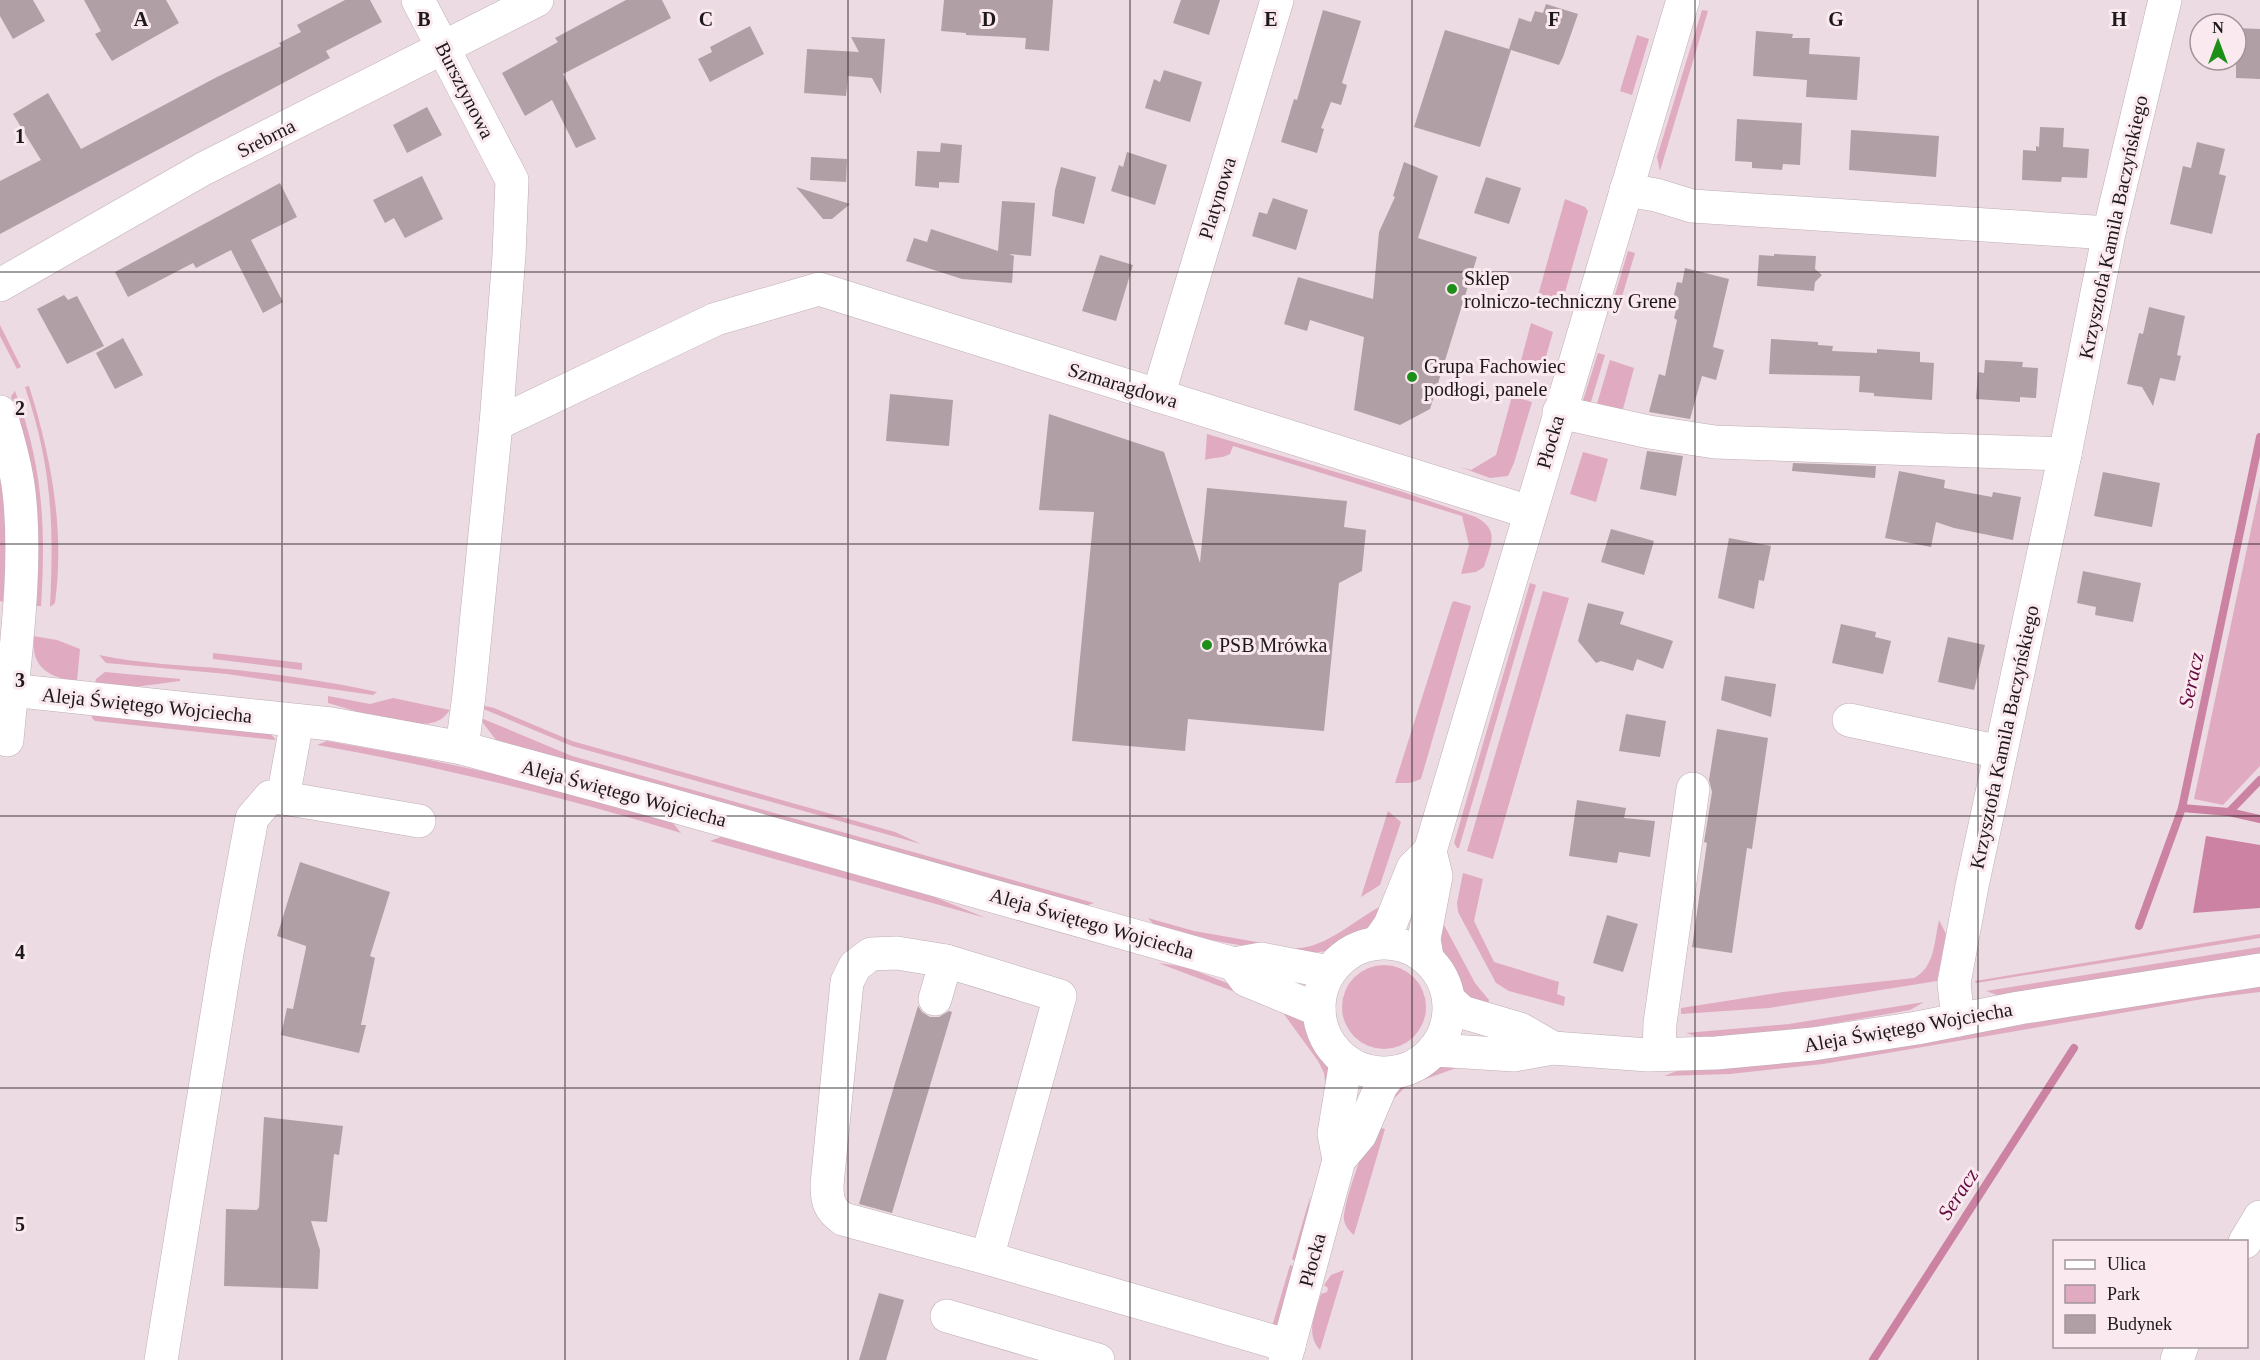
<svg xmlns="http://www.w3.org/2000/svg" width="2260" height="1360" font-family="Georgia,serif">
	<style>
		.green { fill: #e0abc0 }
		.water { fill: #cc82a2 }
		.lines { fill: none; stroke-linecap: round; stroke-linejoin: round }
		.stream { stroke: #cc82a2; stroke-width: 8 }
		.building { fill: #b0a0a6 }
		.minor-casing { stroke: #beaeb4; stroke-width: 34 }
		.minor { stroke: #fff; stroke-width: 33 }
		.grid { fill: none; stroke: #1d181a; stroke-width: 1.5; stroke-opacity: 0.55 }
		.poi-dot { fill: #1c8f19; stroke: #fae9ef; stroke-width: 2 }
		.labels { text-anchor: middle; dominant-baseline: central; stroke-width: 6; stroke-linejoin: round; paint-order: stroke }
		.street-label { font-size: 20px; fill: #1d181a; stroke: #fae9ef }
		.poi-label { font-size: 20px; fill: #1d181a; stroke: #fae9ef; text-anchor: start }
		.water-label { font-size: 21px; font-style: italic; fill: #63093d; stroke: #fae9ef }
		.grid-label { font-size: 20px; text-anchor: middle; font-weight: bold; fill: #1d181a; stroke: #fae9ef; stroke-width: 6; stroke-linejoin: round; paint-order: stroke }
	</style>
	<rect width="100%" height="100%" fill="#ecdbe2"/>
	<!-- green -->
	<g class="green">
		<polygon points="1702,10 1708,11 1660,171 1657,157"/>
		<polygon points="1637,35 1649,39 1632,95 1620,91"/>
		<polygon points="1565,199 1585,207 1588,211 1562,303 1537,299"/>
		<polygon points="1628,251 1635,253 1621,300 1614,298"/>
		<polygon points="1531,323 1553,332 1541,374 1519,368"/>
		<polygon points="0,325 21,367 17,369 0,336"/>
		<polygon points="1598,353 1605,355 1588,412 1580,410"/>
		<polygon points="1610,360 1634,368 1620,420 1594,414"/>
		<path d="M29,386C51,456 65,529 55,603L50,607C54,525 52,466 25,387Z"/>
		<path d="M15,391C43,465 46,528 41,606H35L23,433L11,396Z"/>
		<polygon points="1512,396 1532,402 1514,463 1508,476 1490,478 1460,467 1471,470 1496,455"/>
		<path d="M1207,434L1400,491L1476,517C1501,531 1490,545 1484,567L1476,572L1461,574L1469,545L1462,516L1233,446L1230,454C1221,459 1214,457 1205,460Z"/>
		<polygon points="1583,452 1608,459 1596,502 1570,494"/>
		<path d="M0,476C7,518 7,561 3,602L0,601Z"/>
		<polygon points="2260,487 2260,766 2223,805 2194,799"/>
		<polygon points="1530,583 1536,585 1459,848 1457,848 1454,843"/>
		<polygon points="1543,591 1569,598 1493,859 1467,851"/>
		<polygon points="1454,601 1471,606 1421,779 1410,783 1395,783 1452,603"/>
		<path d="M33,636L57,640L80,649L77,681C60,679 40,674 35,655C33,648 34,642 33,636Z"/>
		<polygon points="213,653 302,663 302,670 213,659"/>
		<path d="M99,655C141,664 184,665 227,669C277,674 328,681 377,692L373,695L227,674L106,663Z"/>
		<polygon points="105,672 180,679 180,681 135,687 95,683 96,679"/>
		<path d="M328,696L370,704L393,698L450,710C446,715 442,720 435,722C412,730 352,710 328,703Z"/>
		<polygon points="481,705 494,708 572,741 895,832 921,844 572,746 481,708"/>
		<polygon points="92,714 268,731 276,740 95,721 92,718"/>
		<polygon points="481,718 572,756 1094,903 1085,906 496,740 483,723"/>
		<path d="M327,741L411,756L495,774L673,823L681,833C561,796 440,767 317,745Z"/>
		<polygon points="1388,811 1401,822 1380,885 1361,897"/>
		<polygon points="721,837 932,896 986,918 710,841"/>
		<polygon points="1463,873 1483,879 1474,921 1494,962 1559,982 1557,994 1565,997 1564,1006 1509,991 1496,983 1458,912 1457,903"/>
		<path d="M1383,905L1373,926L1359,934L1327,951L1295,955L1297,948C1326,948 1357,918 1383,905Z"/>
		<polygon points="1148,918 1194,931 1279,946 1279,952 1199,938 1155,926"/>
		<path d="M1939,920L1946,934L1937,981L1769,1008L1681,1014V1008L1783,992L1914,978C1935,967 1934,942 1939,920Z"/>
		<polygon points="1443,923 1475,983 1489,1000 1486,1010 1463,992 1442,953 1439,947"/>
		<polygon points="2260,934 2260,938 1976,983 1975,981"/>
		<polygon points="2260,947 2260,954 2004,995 1997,995 1986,991"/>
		<polygon points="1158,963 1186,967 1265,998 1259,1001"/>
		<circle cx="1384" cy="1007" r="42"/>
		<polygon points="2260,986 2260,992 2203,999 1823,1064 1730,1074 1664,1076 1677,1071 1724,1069 1789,1062"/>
		<polygon points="1924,1002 1910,1010 1808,1028 1702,1038 1686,1033 1789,1024"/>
		<polygon points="1281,1010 1301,1017 1310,1029 1329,1069 1326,1090 1324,1073 1318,1061"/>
		<polygon points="1440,1065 1459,1067 1406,1086 1389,1104 1393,1089"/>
		<path d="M1373,1126L1385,1129L1354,1235C1349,1231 1345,1226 1344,1220C1342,1205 1366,1142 1373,1126Z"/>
		<polygon points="1310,1197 1308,1216 1278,1327 1271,1330 1290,1265 1293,1266 1295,1261 1292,1259"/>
		<path d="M1344,1270L1320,1350C1305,1333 1315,1313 1321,1294L1327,1292L1328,1288L1324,1285L1331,1275Z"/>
	</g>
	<!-- water -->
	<polygon class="water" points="2206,836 2260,845 2260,908 2193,913"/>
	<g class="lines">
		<!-- stream -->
		<g class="stream">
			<polyline points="2182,808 2229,812 2260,780"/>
			<polyline points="2229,812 2260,819"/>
			<polyline points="2139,926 2182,808 2260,437"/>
			<polyline points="1873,1360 2074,1048"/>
		</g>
	</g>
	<!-- building -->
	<g class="building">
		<polygon points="0,0 33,0 45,21 13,39 0,16"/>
		<polygon points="84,0 166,0 179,23 112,61 95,34 101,31"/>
		<polygon points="345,0 370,0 382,22 326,51 330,58 0,234 0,181 41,160 13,114 48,93 81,149 217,77 281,46 279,43 301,32 297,25"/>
		<polygon points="626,0 662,0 671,18 563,74 596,139 576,148 552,100 525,116 502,73 558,42 555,38"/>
		<polygon points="944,0 1053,0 1049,51 1025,49 1026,38 966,35 966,33 941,31"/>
		<polygon points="1181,0 1220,0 1209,35 1173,23"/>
		<polygon points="1546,4 1578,14 1563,57 1559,65 1511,50 1480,147 1414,127 1445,30 1509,49 1519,18 1531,22 1535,11 1543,13"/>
		<polygon points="1323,10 1361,21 1342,83 1347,85 1341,105 1331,102 1321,128 1324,129 1317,153 1281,142 1294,99 1297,100"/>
		<polygon points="750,26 764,54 710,82 698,59 712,52 710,47"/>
		<polygon points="2236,28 2260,29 2260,79 2236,78"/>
		<polygon points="1756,31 1793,34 1792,38 1810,38 1809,54 1860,57 1857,100 1806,97 1807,80 1753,76"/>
		<polygon points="851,37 885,39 881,94 872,78 848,76 846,96 804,93 807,49 859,52"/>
		<polygon points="1164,70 1202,82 1190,122 1145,108 1154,79 1160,82"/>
		<polygon points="427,107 442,135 407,153 393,125"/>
		<polygon points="1737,119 1802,123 1800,165 1783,164 1782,170 1752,168 1752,162 1735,161"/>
		<polygon points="2040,127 2064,128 2063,147 2089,149 2087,178 2062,177 2061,182 2022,180 2023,150 2036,151 2036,146 2039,147"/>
		<polygon points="1851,130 1939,136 1936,177 1849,170"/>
		<polygon points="2197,142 2225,149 2219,174 2226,176 2212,234 2170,224 2183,166 2191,168"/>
		<polygon points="941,143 962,145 959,183 939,182 939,188 915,186 917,151 940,152"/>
		<polygon points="1127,152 1167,165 1155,205 1111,191 1119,165 1123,167"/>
		<polygon points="811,157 847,159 846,182 810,180"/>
		<polygon points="1404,162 1438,176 1418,238 1477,257 1430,409 1400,425 1354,410 1364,337 1310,320 1307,331 1284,324 1298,277 1373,299 1379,232 1395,197 1393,196"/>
		<polygon points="1061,167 1096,177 1084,224 1052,216 1055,190"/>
		<polygon points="422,176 443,219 405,238 394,218 385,223 373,200"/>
		<polygon points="1486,177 1521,188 1509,224 1474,213"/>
		<polygon points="280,183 297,217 251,240 283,302 263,313 231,250 196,268 193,263 128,297 115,272"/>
		<polygon points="796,187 850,204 832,219 823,219"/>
		<polygon points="1273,198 1308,210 1296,250 1252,236 1259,212 1267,214"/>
		<polygon points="1002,201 1035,203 1031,256 1009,254 1014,256 1012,283 962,279 906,261 914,238 927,242 931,229 998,251"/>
		<polygon points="1774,254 1816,256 1815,269 1822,275 1815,282 1814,291 1757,286 1759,255 1774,256"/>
		<polygon points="1100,255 1133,265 1116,321 1082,311"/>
		<polygon points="1685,268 1729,279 1713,347 1724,350 1716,380 1702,376 1690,419 1649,412 1659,374 1665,376 1677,320 1674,318 1677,306 1672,304 1677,282 1682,283"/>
		<polygon points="64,295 68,300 77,296 104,346 67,364 37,309"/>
		<polygon points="2149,307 2185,316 2177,355 2181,356 2175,381 2160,378 2153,406 2142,387 2127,384 2139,333 2143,334"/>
		<polygon points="123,338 143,375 115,389 96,353"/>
		<polygon points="1771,339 1818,342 1818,345 1833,346 1832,351 1877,353 1877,349 1920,352 1920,362 1934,363 1932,400 1874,396 1874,393 1859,392 1860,376 1769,374"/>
		<polygon points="1985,360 2023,362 2022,367 2038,368 2036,398 2020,397 2020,402 1976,399 1978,372 1984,373"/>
		<polygon points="890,394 953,400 949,446 886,441"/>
		<polygon points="1049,414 1164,452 1200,563 1207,488 1347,501 1344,527 1366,530 1362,571 1339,583 1324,731 1188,719 1185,751 1072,741 1094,512 1039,510"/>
		<polygon points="1647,451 1683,456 1676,496 1640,489"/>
		<polygon points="1793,463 1876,466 1875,478 1792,471"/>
		<polygon points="1899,471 1945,480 1944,488 1992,497 1993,492 2021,497 2013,540 1954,528 1936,522 1931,547 1885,538"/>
		<polygon points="2103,472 2160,483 2152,527 2094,516"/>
		<polygon points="1611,529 1654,541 1644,575 1601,562"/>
		<polygon points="1729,538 1771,546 1764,581 1759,580 1754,609 1718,598"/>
		<polygon points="2083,571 2141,583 2133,622 2095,615 2096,607 2077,603"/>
		<polygon points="1588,603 1624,612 1620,624 1673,641 1663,669 1637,659 1633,671 1601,661 1596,663 1578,641"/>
		<polygon points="1841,624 1876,632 1875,637 1891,641 1883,674 1832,663"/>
		<polygon points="1948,637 1985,645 1974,690 1938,682"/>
		<polygon points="1725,676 1776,684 1771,717 1721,700"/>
		<polygon points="1626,714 1666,721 1660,757 1619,751"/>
		<polygon points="1717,729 1768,738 1752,849 1747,848 1732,953 1692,947 1707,843 1704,842 1712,792 1709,780"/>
		<polygon points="1577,800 1626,808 1624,818 1655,821 1650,857 1619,852 1617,863 1569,856"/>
		<polygon points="300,862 390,892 370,956 375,958 361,1025 366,1025 359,1053 281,1035 287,1008 293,1009 306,948 306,946 277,936"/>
		<polygon points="1607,915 1638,924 1623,972 1593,963"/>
		<polygon points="918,1006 922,1012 930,1017 939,1017 949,1011 952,1012 892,1213 859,1204"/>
		<polygon points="264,1117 343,1126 339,1155 334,1154 327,1222 311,1221 320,1250 318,1289 224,1286 226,1209 257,1210 259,1207"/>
		<polygon points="879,1293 904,1300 886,1360 859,1360"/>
	</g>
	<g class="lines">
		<!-- minor casing -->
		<g class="minor-casing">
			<g id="minor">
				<polyline points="418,0 512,180 509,255 496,424 469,695 462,748"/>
				<polyline points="1626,190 1656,195 1692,206 2109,233"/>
				<polyline points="0,285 203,169 537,0"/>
				<polyline points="1158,396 1277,0"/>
				<path d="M0,412C8,438 16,465 19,492C28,570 14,662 7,740"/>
				<polyline points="1559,412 1649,432 1715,442 2065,454 1972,886 1954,983 1958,1020"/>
				<polyline points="496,424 716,319 819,289 1529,512"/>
				<polyline points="2065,454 2109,233 2165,0"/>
				<polyline points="0,689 331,724 462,748 660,802 1234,964 1261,959 1329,972"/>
				<polyline points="1849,720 2000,752"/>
				<polyline points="297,721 283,798 419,821"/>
				<polyline points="1378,942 1390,925 1413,868 1430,851"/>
				<circle cx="1384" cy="1008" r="65"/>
				<polyline points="1427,957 1424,939 1436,876 1430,851 1683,0"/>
				<polyline points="1234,964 1246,980 1319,1010"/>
				<polyline points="935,999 946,961"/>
				<polyline points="1450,1001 1462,1012 1520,1029 1553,1048"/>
				<polyline points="1435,1050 1514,1055 1553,1048 1648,1055 1716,1053 1813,1044 1917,1028 2019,1008 2260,970"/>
				<polyline points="1659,1054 1660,1023 1693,789"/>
				<polyline points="1339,1160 1334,1134 1346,1061"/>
				<polyline points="2245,1242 2260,1217"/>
				<path d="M987,1258L1060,996L946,961L897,953L871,954L855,966L847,982L827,1185C827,1201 829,1209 843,1219L987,1258L1289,1346"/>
				<polyline points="947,1316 1098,1360"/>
				<polyline points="161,1360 227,953 252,818 270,797 283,798"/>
				<polyline points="1285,1360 1339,1160 1360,1135 1381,1086 1391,1073"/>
				<polyline points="2177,1360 2182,1346"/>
			</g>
		</g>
		<!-- minor -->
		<use href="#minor" class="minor"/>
	</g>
	<!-- grid -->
	<path class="grid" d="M282,0V1360M565,0V1360M848,0V1360M1130,0V1360M1412,0V1360M1695,0V1360M1978,0V1360M0,272H2260M0,544H2260M0,816H2260M0,1088H2260"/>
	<!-- markers -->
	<g class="poi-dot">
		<circle cx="1452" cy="289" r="6"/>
		<circle cx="1412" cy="377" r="6"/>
		<circle cx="1207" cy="645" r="6"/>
	</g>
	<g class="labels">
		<!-- street labels -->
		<g class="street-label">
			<text transform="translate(465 90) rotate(63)">Bursztynowa</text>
			<text transform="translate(266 138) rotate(-27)">Srebrna</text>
			<text transform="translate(1217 198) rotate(-73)">Platynowa</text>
			<text transform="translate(2113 227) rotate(-78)">Krzysztofa Kamila Baczyńskiego</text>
			<text transform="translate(1123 385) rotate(17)">Szmaragdowa</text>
			<text transform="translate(1550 442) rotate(-74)">Płocka</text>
			<text transform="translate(147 705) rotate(6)">Aleja Świętego Wojciecha</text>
			<text transform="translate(2004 737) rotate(-78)">Krzysztofa Kamila Baczyńskiego</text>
			<text transform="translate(624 793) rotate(15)">Aleja Świętego Wojciecha</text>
			<text transform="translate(1092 923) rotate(16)">Aleja Świętego Wojciecha</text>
			<text transform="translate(1908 1027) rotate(-10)">Aleja Świętego Wojciecha</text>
			<text transform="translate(1312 1260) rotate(-75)">Płocka</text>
		</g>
		<!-- poi labels -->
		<g class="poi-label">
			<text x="1464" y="278">Sklep<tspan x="1464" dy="23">rolniczo-techniczny Grene</tspan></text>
			<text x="1424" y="366">Grupa Fachowiec<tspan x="1424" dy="23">podłogi, panele</tspan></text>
			<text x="1219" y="645">PSB Mrówka</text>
		</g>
		<!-- water labels -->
		<g class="water-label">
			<text transform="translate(2191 680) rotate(-78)">Seracz</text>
			<text transform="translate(1958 1194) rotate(-57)">Seracz</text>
		</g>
	</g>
	<g class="grid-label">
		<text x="141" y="26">A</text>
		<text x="424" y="26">B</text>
		<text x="706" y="26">C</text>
		<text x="989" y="26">D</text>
		<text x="1271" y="26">E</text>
		<text x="1554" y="26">F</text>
		<text x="1836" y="26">G</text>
		<text x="2119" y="26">H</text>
		<text x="20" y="143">1</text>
		<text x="20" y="415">2</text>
		<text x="20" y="687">3</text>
		<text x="20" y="959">4</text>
		<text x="20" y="1231">5</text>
	</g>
	<!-- legend -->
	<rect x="2053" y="1240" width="195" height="108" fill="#fae9ef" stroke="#a2959a" stroke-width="1.5"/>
	<rect x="2065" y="1260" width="30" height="9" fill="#ffffff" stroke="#a2959a" stroke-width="1.5"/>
	<text x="2107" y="1270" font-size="18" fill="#1d181a">Ulica</text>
	<rect x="2065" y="1285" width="30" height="18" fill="#e0abc0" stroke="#a2959a" stroke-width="1.5"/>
	<text x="2107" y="1300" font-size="18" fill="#1d181a">Park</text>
	<rect x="2065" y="1315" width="30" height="18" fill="#b0a0a6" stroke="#a2959a" stroke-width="1.5"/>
	<text x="2107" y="1330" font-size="18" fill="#1d181a">Budynek</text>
	<!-- north arrow -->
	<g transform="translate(2218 42)"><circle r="28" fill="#fae9ef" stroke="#a2959a" stroke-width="1.5"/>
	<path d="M0-4.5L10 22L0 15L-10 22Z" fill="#1c8f19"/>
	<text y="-9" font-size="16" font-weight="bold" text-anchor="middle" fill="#1d181a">N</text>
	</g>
</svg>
